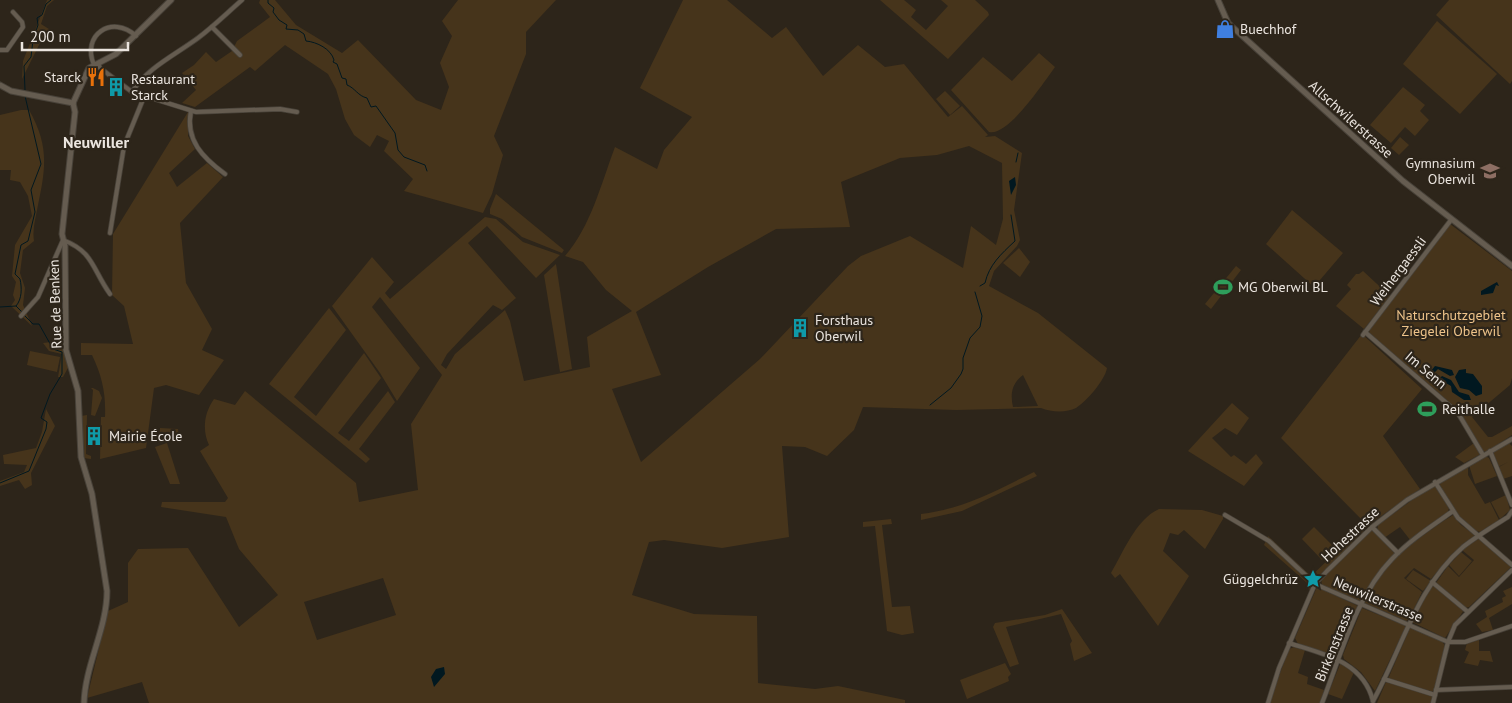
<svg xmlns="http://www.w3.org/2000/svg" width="1512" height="703" font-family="'PT Sans',sans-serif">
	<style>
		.green { fill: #46341b; fill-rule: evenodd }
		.water { fill: #011820 }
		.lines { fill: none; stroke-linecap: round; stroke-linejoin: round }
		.stream { stroke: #011820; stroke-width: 1 }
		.minor-casing { stroke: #484239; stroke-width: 5.5 }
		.tertiary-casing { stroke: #484239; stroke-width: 7 }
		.minor { stroke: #655c50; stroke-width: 4 }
		.tertiary { stroke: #655c50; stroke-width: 5 }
		.labels { text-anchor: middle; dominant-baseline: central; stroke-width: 4.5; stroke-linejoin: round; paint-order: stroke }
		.poi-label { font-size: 14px; fill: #ebe5df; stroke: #2d251a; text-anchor: start }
		.street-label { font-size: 14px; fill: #ebe5df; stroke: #2d251a }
		.park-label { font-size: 14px; fill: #eec38a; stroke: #2d251a }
		.quarter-label { font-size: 16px; font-weight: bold; fill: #ebe5df; stroke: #2d251a }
	</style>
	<rect width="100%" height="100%" fill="#2d251a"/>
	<!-- green -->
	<g class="green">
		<polygon points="47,0 54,0 47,6 41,24 52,31 49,36 43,37 22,79 23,61"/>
		<polygon points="260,0 275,0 296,25 342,53 358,40 416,100 441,110 449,87 440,63 452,36 442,21 458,0 556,0 526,32 526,54 494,136 503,155 492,194 483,213 404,191 413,179 384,151 389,141 377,135 370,147 354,135 345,119 336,89 328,74 285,45 255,71 250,67 195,107 182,103 196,90 182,73 194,65 206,52 216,62 232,51 237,41 270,17 259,3"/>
		<path d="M683,0H727L772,38L786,27L823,76L858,45L885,67L904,64L948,117L962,106L988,135L985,137L995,136L1022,153L1014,210L1020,240L1017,246L994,271L989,286L1038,313L1107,368C1105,380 1087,401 1076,408C1066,413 1051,412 1041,408L956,410L863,407L854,430L827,456L805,447L782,446L789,537L722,548L664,540L649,542L632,595L694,614L757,616L758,683L815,689L838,686L905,700V703H149L142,682L87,698L108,611L128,602V563L138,549L188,548L239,627L278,595L239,549L226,517L161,507L162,502H225L228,498L200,451L209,445C202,430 204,413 214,399L235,405L245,391L356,483L359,502L418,490L411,424L442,375L380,297L372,307L420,368L397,401L380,373L332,306L372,257L394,282L385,293L390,299L485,217L496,219L523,242L560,255L536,278L487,226L468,243L516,298L502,310L493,305L447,354L441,365L446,369L455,354L505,310L510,321L524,381L590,367L587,337L632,311L606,290L583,262L565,256C591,226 601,184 615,147L657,169L664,150L692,117L640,88ZM969,146L1002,163L1003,219L996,245L971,226L963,268L910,236L861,256L848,266L760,359L641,462L612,389L661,375L636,312L708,267L776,229L850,227L841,182L900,158L937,155ZM1023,375L1038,406L1013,407C1010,394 1012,383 1023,375ZM383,578L396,615L317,640L304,602Z"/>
		<polygon points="880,0 904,0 916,10 911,17 926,30 948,6 941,0 975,0 988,12 989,15 948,59"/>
		<polygon points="1449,0 1512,0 1512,81 1510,84 1436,15"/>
		<polygon points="1437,21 1497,74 1460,114 1403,64"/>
		<path d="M1039,53L1055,67C1044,82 1008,137 989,132L951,90L983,57L1012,81Z"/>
		<polygon points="1403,87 1425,105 1420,111 1429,120 1415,136 1405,127 1391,143 1370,125"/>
		<polygon points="945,91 960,106 950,115 936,99"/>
		<path d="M21,110H29C49,145 46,167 38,205C36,217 32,229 34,241L23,250L20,273L25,288L23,305L32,326L11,306L15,300L13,295L16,282L12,276L15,245L32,216L28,196L20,182L10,180L11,170H0V115Z"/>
		<path d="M188,112V136L195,149L169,173L177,187L207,163L223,177L180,223L186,283L212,329L202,350L224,360L199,395L166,385L154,388L146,448L100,459L101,417H105C106,393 102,376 92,355H81V343L133,344L124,306L112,295L113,234Z"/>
		<polygon points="1400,137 1409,145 1399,155 1391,148"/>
		<polygon points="496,194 564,250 562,253 522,237 502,219 490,214 490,209"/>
		<polygon points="1292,210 1343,253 1314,287 1266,244"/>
		<polygon points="1450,224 1512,271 1512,378 1510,385 1472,417 1488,437 1492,437 1512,426 1512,435 1486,452 1483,451 1455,407 1369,334 1370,327"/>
		<polygon points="1019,248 1030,262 1020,277 1003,263"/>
		<polygon points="556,264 572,369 560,372 544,275"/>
		<polygon points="1236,266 1241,270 1211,309 1205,304"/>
		<polygon points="1363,271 1390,296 1364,329 1336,306 1351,289 1347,285 1356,274 1359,274"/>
		<polygon points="329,308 346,330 294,397 316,416 364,353 381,378 338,433 349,441 388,391 395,402 359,449 370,459 366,463 269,384"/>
		<polygon points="1362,334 1422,389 1383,436 1420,489 1374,521 1319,576 1309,590 1306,582 1264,545 1268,536 1311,576 1366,524 1281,438"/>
		<polygon points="51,342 55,347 64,344 69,366 63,377 58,377 62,354 49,351 43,343"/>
		<polygon points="30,351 60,357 57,372 27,365"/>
		<polygon points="93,388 99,391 102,398 95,416 91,415 93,390 91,388"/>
		<polygon points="1232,403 1249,418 1237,435 1225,428 1212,438 1231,457 1234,455 1246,464 1256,454 1263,463 1244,486 1188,451"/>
		<polygon points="46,409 55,426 31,473 32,485 25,489 19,480 0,486 0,481 24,472 27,465 4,464 3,455 36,448 42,432"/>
		<polygon points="87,415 86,454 91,456 91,459 83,458 81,416"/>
		<polygon points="160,428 178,429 179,436 159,442"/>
		<polygon points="167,443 180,484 170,484 155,447"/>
		<polygon points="1474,443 1480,451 1479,455 1464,463 1455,457"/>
		<polygon points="1509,443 1512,446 1512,476 1503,479 1499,467 1508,462 1498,467 1493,455 1494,451"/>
		<polygon points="1485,456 1489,458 1497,476 1475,484 1469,465"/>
		<path d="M1468,466V475L1485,504L1490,502L1499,520L1480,532C1459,528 1448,500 1439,483Z"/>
		<path d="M1034,472L1037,476L962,511L921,520V514C963,509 997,490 1034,472Z"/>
		<polygon points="1434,484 1449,508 1448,512 1411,541 1400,527 1384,538 1377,531 1378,525"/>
		<polygon points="1506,495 1510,510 1500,519 1491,502"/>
		<path d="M1159,509L1202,510L1223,516V519L1205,549L1184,530L1178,535L1170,533L1163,551L1189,576L1158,626L1120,574L1115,578L1111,573C1123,553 1136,519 1159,509Z"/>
		<path d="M1453,515L1461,525L1475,535L1443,565L1431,579L1414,568L1404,578L1422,592L1409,619L1406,621L1365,603C1372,570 1426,532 1453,515Z"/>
		<polygon points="891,519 892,524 882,525 892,607 910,606 914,633 902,635 887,631 875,526 863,527 863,522"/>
		<polygon points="1314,527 1336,549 1322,560 1302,539"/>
		<polygon points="1372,529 1395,554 1379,571 1362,600 1359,601 1322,585 1321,579"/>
		<polygon points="1478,538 1511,567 1469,607 1465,608 1436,583 1448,566 1459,577 1474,560 1462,550"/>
		<polygon points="1461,552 1472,561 1459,576 1449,565"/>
		<polygon points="1413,570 1431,581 1423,591 1406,579"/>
		<polygon points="1432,583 1464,610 1445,638 1412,622"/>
		<polygon points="1317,587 1358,606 1340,653 1336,656 1298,644 1295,638"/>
		<polygon points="1512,587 1512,604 1489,618 1493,630 1482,632 1476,624 1487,617 1485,611 1503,602 1502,598 1506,596 1503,591"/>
		<polygon points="1362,608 1406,626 1375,691 1361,672 1344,659 1343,655"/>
		<polygon points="1062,609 1092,653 1074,661 1070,644 1072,641 1061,614 1006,627 1019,664 1010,667 993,627 995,623 1045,615"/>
		<polygon points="1410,628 1442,641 1445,646 1434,692 1388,679"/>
		<polygon points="1479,639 1479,651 1490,651 1493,662 1480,660 1478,666 1464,663 1469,652 1465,650 1467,643"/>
		<polygon points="1294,647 1305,650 1298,673 1308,677 1307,684 1324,690 1321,703 1269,703 1289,649"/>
		<polygon points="1341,662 1354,672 1342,699 1328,694"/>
		<polygon points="1005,663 1011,674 1008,677 1009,681 967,699 960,680"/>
		<polygon points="1386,682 1431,695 1433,698 1432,703 1377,703"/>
	</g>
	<!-- water -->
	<g class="water">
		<polygon points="1015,177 1016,185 1011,195 1009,181"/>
		<polygon points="1497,282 1499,286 1496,285 1493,293 1481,295 1481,291"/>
		<polygon points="1435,366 1452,370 1454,375 1450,376 1438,369 1433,374 1431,371"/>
		<polygon points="1466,369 1466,373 1473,374 1482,386 1482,394 1476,396 1469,390 1460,388 1455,377 1459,370"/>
		<polygon points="1442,376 1451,380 1459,392 1469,395 1471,400 1464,400 1452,392 1451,386 1439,379"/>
		<polygon points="444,667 445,674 434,687 431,677 436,669"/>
	</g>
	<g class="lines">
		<!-- stream -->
		<g class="stream">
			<path d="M268,0V3L274,8L273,12L279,20L287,25L286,29L298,30L304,34L306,41C317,42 331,49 334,60L333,62L337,64L342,78L346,79L347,85C355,88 358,96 367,98L371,107L376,106L395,133L398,150L404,157L425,165L427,171"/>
			<polyline points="25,90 24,66 31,57 33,40 38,25 37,18 42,15 46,4 51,0"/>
			<polyline points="1016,162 1018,153"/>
			<path d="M980,286L985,283C989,265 1001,254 1015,241L1011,215"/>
			<polyline points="0,307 16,306"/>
			<path d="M22,312L16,306C22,299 22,288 20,279L15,274L21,245L28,241L35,212L31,190L41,164L25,96"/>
			<polyline points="930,405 951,388 961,374 963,369 963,358 970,338 980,327 982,316 975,292"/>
			<polyline points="0,483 29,471 46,429 47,422 41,418 50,394 62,374 62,352 53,349 39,324 33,324 25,316"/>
		</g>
		<!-- minor casing -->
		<g class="minor-casing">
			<g id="minor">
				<polyline points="212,27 240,55"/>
				<polyline points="0,50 7,50 23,27 22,22 13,12"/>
				<polyline points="98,64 100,68 132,92 196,112 280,109 297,112"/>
				<path d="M94,65C81,35 112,14 136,36"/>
				<path d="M132,92C147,68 175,55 198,38C214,26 227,13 242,0"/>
				<path d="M191,111C185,140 203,158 225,174"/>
				<polyline points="110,233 124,146 144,97"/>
				<path d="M21,316L38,297L63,240C94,252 92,269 110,294"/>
				<polyline points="1365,332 1458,413 1483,455"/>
				<polyline points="1363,335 1451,220"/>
				<polyline points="1490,451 1512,505"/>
				<polyline points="1435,482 1458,518 1512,565"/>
				<polyline points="1225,515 1269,541 1315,584 1448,642 1465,642 1512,626"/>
				<polyline points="1372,527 1398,553"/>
				<polyline points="1432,582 1468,612"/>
				<path d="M1289,643C1323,654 1363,661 1373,701"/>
				<polyline points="1384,679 1435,695"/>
				<polyline points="1436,690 1512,687"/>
				<path d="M1373,701C1402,649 1416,588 1463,547C1477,536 1492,527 1508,517L1512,511"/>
				<polyline points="1268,703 1279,668 1315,584 1327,571 1372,527 1407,500 1512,439"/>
				<path d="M1322,703C1341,655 1356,596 1392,559C1410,540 1432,526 1453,511"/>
				<polyline points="1433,703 1448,642 1455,625 1512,570"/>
			</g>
		</g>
		<!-- tertiary casing -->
		<g class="tertiary-casing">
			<g id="tertiary">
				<polyline points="1218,0 1228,23 1403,181 1512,266"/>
				<polyline points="0,85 11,91 73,103"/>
				<path d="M73,103L75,112L62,234L65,246L66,350L78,391L81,457L92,494L107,591C107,629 85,665 84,703"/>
				<polyline points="73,103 89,68 116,54 171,0"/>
			</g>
		</g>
		<!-- minor -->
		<use href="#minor" class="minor"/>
		<!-- tertiary -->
		<use href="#tertiary" class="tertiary"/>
	</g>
	<!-- icons -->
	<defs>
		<g id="shop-bare" transform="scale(1.5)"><path d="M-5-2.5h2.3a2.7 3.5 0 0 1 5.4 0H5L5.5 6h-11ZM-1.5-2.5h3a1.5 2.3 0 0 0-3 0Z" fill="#3f7fe0" stroke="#2d251a" stroke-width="2.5" paint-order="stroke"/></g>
		<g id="restaurant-bare" transform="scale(1.5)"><path d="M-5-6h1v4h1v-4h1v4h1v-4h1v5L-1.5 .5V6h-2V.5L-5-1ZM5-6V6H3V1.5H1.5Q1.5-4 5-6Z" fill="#e8710a" stroke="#2d251a" stroke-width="2.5" paint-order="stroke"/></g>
		<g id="building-bare" transform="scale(1.5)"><path d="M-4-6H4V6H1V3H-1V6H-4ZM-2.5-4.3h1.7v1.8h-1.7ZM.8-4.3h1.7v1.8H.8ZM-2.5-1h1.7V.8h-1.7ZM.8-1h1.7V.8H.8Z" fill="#0f9aa8" stroke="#2d251a" stroke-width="2.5" paint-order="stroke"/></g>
		<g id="university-bare" transform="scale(1.5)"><path d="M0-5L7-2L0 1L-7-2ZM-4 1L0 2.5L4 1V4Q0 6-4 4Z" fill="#8d6e63" stroke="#2d251a" stroke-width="2.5" paint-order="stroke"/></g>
		<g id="stadium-bare" transform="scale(1.5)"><path d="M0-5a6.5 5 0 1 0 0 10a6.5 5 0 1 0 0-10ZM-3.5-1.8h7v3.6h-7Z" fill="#2e9e5b" stroke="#2d251a" stroke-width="2.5" paint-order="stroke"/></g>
		<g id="sight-bare" transform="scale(1.5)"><path d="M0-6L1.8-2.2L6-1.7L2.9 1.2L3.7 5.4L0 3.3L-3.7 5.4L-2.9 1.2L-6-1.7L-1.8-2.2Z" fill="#0f9aa8" stroke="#2d251a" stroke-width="2.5" paint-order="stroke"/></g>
	</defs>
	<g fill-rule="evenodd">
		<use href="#shop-bare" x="1225" y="29"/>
		<use href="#restaurant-bare" x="96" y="77"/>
		<use href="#building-bare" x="116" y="87"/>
		<use href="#university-bare" x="1490" y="171"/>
		<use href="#stadium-bare" x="1223" y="287"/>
		<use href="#building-bare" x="800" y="328"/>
		<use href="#stadium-bare" x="1427" y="409"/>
		<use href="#building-bare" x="94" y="436"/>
		<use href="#sight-bare" x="1313" y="579"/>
	</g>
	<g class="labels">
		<!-- poi labels -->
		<g class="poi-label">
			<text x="1240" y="29">Buechhof</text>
			<text x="81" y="77" text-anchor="end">Starck</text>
			<text x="131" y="79">Restaurant<tspan x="131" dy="16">Starck</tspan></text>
			<text x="1475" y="163" text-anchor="end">Gymnasium<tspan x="1475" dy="16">Oberwil</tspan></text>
			<text x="1238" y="287">MG Oberwil BL</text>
			<text x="815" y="320">Forsthaus<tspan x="815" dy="16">Oberwil</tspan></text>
			<text x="1442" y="409">Reithalle</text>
			<text x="109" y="436">Mairie École</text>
			<text x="1298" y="579" text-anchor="end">Güggelchrüz</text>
		</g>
		<!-- street labels -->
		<g class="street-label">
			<text transform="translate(1351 119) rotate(42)">Allschwilerstrasse</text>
			<text transform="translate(1398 271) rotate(-53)">Weihergaessli</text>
			<text transform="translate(55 304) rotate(-92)">Rue de Benken</text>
			<text transform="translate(1426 370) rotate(40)">Im Senn</text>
			<text transform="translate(1350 534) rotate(-43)">Hohestrasse</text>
			<text transform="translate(1378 599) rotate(23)">Neuwilerstrasse</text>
			<text transform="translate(1334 644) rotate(-68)">Birkenstrasse</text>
		</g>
		<!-- park labels -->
		<g class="park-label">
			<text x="1451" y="315">Naturschutzgebiet<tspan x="1451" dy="16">Ziegelei Oberwil</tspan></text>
		</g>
		<!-- quarter labels -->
		<g class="quarter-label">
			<text x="96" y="142">Neuwiller</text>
		</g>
	</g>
	<!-- scale -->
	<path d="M22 42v8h106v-8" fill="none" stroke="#ebe5df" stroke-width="2.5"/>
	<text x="30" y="42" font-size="15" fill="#ebe5df" stroke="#2d251a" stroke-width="4" paint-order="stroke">200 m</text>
</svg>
